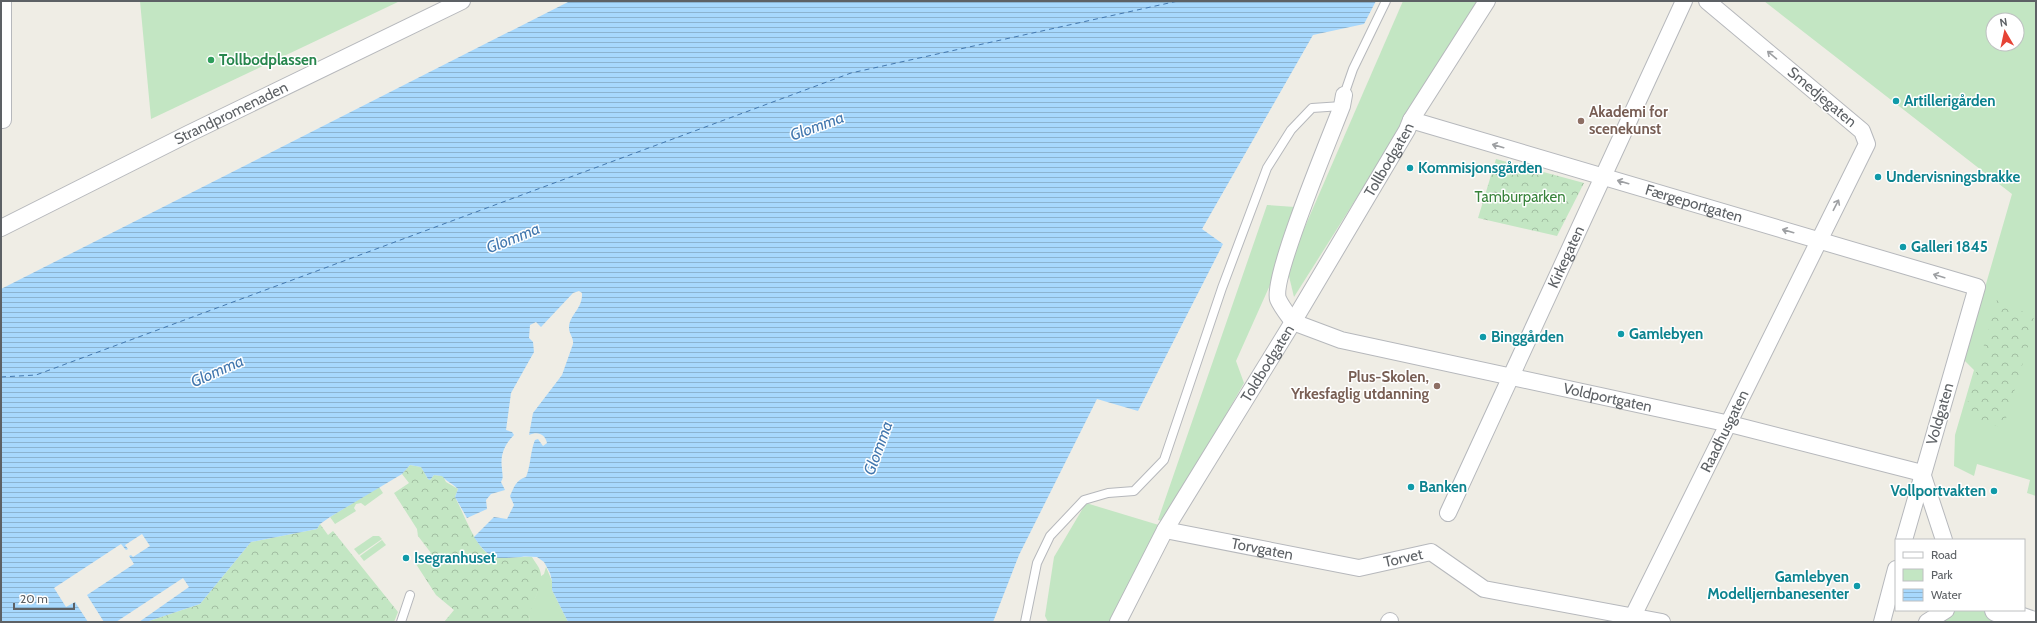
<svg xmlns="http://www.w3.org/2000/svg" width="2037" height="623" font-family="Cabin,sans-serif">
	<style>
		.green { fill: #c3e6c3; fill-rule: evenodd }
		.forest { fill: url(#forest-crowns) }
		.water { fill: url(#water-rules) }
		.pier { fill: #efede5 }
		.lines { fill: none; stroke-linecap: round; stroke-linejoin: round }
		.ferry { stroke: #4378af; stroke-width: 1; stroke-dasharray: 5 4; stroke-linecap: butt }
		.lane-casing { stroke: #b6b8bc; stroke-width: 10 }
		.street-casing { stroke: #b6b8bc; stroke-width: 18 }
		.secondary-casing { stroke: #b7babf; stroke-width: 24 }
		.lane { stroke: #fff; stroke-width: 8 }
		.street { stroke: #fff; stroke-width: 16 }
		.secondary { stroke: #fff; stroke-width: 22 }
		.oneway { stroke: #9ea0a3 }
		.leisure-dot { fill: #2e9e5b; stroke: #fff; stroke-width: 1.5 }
		.culture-dot { fill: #0f9aa8; stroke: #fff; stroke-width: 1.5 }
		.education-dot { fill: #8d6e63; stroke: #fff; stroke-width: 1.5 }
		.labels { text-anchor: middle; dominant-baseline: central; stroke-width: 3; stroke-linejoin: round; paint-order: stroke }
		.leisure-label { font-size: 15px; font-weight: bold; fill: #27864d; stroke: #fff; text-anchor: start }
		.street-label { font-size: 15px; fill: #5d6165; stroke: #fff }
		.culture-label { font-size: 15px; font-weight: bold; fill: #0d838f; stroke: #fff; text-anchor: start }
		.education-label { font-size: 15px; font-weight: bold; fill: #785e54; stroke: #fff; text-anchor: start }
		.park-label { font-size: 15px; fill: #37833a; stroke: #fff }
		.water-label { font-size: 16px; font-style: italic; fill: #4378af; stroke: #fff }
	</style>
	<defs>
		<pattern id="forest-crowns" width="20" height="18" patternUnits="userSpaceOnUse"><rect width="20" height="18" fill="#c3e6c3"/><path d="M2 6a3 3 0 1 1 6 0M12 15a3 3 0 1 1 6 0" fill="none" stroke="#a2bea2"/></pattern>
		<pattern id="water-rules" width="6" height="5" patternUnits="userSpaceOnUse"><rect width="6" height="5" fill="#a7d8fd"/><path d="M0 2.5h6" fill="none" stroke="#8bb3d0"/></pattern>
	</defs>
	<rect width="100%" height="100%" fill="#efede5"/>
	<!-- green -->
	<g class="green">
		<polygon points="140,1 400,1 151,119"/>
		<polygon points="1403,1 1481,1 1294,297 1287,268"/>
		<path d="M1764,1H2036V496L2027,493L2030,480L1977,464L1974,476L1954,466L1955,435L1974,370L1964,360L2012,194ZM1993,20H2017V44H1993Z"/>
		<polygon points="1267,205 1295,207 1270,285 1236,361 1244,383 1165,522 1158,520"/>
		<polygon points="379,487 383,493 365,506 361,503 356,504 354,508 356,511 335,524 330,517"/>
		<polygon points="1086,503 1162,526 1112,622 1048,622 1045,616 1054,557"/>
		<polygon points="373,536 379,536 382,539 359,555 354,549"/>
		<polygon points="382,540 386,545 364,561 360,556"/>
		<path d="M546,567L552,581V590L568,622H530C527,602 541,597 540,577L544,574Z"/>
		<polygon points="1949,610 1982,610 2018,622 1933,622"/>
	</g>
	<!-- forest -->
	<g class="forest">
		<polygon points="1496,159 1584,183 1557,236 1478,218"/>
		<polygon points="1998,296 2036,320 2003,428 1964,415"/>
		<path d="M410,465L421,467L428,479L430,480L434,475L443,476L446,482L458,489L455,497C463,512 476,548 490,555C502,561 519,556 532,557C534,561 537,564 539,568C548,588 527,602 530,622H444L454,610L436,595L416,564L431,553L418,536L417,529L394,493L409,483L402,474Z"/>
		<polygon points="320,524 328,535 333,531 398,612 394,622 146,622 200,604 251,542 317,529"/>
	</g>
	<!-- water -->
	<path class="water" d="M570,1H1376L1364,24L1313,35L1202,229L1223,244L1138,411L1097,399L1019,555L993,622H568L552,590V581L550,573L544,562L537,557C532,557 527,556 521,557C495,559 490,561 474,537L494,517L507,519L514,505L510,496C514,487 516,480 526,477C531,465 530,452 535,440L538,439L543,446L547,443C545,434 538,431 529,435L533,413L562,375L573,344C574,338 569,334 569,328C569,315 583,309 582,293L579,291L573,293L541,327L536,322L530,325L529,338L533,342L534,352L511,393L506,430L512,432L514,435C504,445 500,455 502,469C502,474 504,477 501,482L505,490L491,494L486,500L487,509L467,518L455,497L458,489C452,483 447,482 442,476L434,475L430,480L428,479L421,467L410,465L402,474L330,517L320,524L317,529L251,542L200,604L146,622H1V289Z"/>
	<!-- pier -->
	<g class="pier">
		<polygon points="142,534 150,546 133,557 131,555 129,556 134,564 87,595 104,622 88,622 75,602 66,607 54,588 121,544 126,550 128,549 125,545"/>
		<polygon points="183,578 189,587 139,622 116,622"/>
	</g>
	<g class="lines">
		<!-- ferry -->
		<polyline class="ferry" points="1,377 36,375 851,73 1178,1"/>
		<!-- lane casing -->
		<g class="lane-casing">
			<g id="lane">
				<polyline points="1344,95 1353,69 1386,1"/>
				<polyline points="401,622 410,595"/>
				<polyline points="1025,622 1037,563 1050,536 1084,500 1108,493 1134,491 1164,460 1222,288 1267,168 1291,130 1312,108 1342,106"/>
			</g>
		</g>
		<!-- street casing -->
		<g class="street-casing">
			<g id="street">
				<polyline points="1,120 3,120 3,1"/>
				<path id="s1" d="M1411,120L1977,287L1904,540"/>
				<path id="s2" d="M1,228L188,134L462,1"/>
				<path id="s3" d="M1293,322L1341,340L1730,424L1922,473L1944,540"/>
				<path d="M1293,322C1288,315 1281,306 1278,299C1271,278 1331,135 1342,106L1344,95"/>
				<path id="s4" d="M1448,513L1684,1"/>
				<path id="s5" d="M1165,530L1359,568L1431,552L1484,589L1662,622"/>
				<path id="s6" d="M1118,622L1165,530L1293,322L1407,130L1411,120L1487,1"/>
				<polyline points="1389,622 1390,621"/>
				<path id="s7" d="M1630,622L1867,144L1862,131L1707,1"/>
				<polyline points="1882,622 1896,569"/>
				<polyline points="1927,622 1946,610"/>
			</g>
		</g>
		<!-- secondary casing -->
		<g class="secondary-casing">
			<polyline id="secondary" points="1996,610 2031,622"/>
		</g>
		<!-- lane -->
		<use href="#lane" class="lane"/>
		<!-- street -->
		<use href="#street" class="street"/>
		<!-- secondary -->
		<use href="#secondary" class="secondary"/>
	</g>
	<!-- one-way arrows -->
	<defs><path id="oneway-shaft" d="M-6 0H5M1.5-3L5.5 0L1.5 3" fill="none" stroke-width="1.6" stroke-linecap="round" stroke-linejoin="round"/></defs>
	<g class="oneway">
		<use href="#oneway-shaft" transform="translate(1772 55) rotate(-140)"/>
		<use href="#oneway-shaft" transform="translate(1498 146) rotate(-164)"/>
		<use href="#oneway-shaft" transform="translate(1623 182) rotate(-164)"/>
		<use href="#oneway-shaft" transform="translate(1836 205) rotate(-63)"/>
		<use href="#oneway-shaft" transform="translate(1788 231) rotate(-164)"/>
		<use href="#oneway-shaft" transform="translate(1939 276) rotate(-163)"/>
	</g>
	<!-- markers -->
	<circle class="leisure-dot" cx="211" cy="60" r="4"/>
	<g class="culture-dot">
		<circle cx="1896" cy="101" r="4"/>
		<circle cx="1410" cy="168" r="4"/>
		<circle cx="1878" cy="177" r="4"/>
		<circle cx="1903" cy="247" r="4"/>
		<circle cx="1621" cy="334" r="4"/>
		<circle cx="1483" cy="337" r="4"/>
		<circle cx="1411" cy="487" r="4"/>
		<circle cx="1994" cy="491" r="4"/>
		<circle cx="406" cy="558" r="4"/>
		<circle cx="1857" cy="586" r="4"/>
	</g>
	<g class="education-dot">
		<circle cx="1581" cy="121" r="4"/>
		<circle cx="1437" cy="386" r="4"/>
	</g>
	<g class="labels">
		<!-- leisure labels -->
		<g class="leisure-label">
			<text x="219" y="60">Tollbodplassen</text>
		</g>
		<!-- street labels -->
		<g class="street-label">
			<text transform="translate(1822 97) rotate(40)">Smedjegaten</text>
			<text stroke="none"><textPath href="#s2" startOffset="257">Strandpromenaden</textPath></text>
			<text stroke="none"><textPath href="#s6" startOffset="536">Tollbodgaten</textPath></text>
			<text stroke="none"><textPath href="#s1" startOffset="295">Færgeportgaten</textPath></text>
			<text stroke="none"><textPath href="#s4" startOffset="282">Kirkegaten</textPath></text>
			<text stroke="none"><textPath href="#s6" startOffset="299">Toldbodgaten</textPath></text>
			<text stroke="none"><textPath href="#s3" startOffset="324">Voldportgaten</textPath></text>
			<text transform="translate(1940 414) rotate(-74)">Voldgaten</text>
			<text stroke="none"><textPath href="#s7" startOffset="213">Raadhusgaten</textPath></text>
			<text stroke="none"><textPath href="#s5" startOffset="99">Torvgaten</textPath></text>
			<text stroke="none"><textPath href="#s5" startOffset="243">Torvet</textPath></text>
		</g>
		<!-- culture labels -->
		<g class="culture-label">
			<text x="1904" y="101">Artillerigården</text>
			<text x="1418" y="168">Kommisjonsgården</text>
			<text x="1886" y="177">Undervisningsbrakke</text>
			<text x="1911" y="247">Galleri 1845</text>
			<text x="1629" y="334">Gamlebyen</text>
			<text x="1491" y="337">Binggården</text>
			<text x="1419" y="487">Banken</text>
			<text x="1986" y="491" text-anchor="end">Vollportvakten</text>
			<text x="414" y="558">Isegranhuset</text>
			<text x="1849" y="577" text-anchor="end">Gamlebyen<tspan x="1849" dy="17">Modelljernbanesenter</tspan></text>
		</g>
		<!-- education labels -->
		<g class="education-label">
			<text x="1589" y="112">Akademi for<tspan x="1589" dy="17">scenekunst</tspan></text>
			<text x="1429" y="377" text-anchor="end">Plus-Skolen,<tspan x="1429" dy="17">Yrkesfaglig utdanning</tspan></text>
		</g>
		<!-- park labels -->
		<g class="park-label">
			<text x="1520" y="197">Tamburparken</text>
		</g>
		<!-- water labels -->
		<g class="water-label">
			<text transform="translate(817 126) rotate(-20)">Glomma</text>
			<text transform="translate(513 238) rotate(-22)">Glomma</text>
			<text transform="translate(217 371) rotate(-24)">Glomma</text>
			<text transform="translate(878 448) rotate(-70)">Glomma</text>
		</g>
	</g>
	<!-- border -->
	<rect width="2037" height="623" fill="none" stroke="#5d6165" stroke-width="4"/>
	<!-- legend -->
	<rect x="1895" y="539" width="130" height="72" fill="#ffffff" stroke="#bec0c1"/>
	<rect x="1903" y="552" width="20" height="6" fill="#ffffff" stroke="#bec0c1"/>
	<text x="1931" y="559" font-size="12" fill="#5d6165">Road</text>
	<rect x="1903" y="569" width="20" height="12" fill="#c3e6c3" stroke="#bec0c1"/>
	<text x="1931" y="579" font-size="12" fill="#5d6165">Park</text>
	<rect x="1903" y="589" width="20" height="12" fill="url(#water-rules)" stroke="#bec0c1"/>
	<text x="1931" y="599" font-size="12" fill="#5d6165">Water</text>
	<!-- north arrow -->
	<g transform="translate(2005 32) rotate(351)"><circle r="19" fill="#ffffff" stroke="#bec0c1"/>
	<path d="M0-3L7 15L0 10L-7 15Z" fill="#e64335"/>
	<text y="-6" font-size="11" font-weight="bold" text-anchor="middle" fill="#5d6165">N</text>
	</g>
	<!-- scale -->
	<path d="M14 603v6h60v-6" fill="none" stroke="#5d6165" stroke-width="2"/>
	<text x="20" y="603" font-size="12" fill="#5d6165" stroke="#ffffff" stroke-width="3" paint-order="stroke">20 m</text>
</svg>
